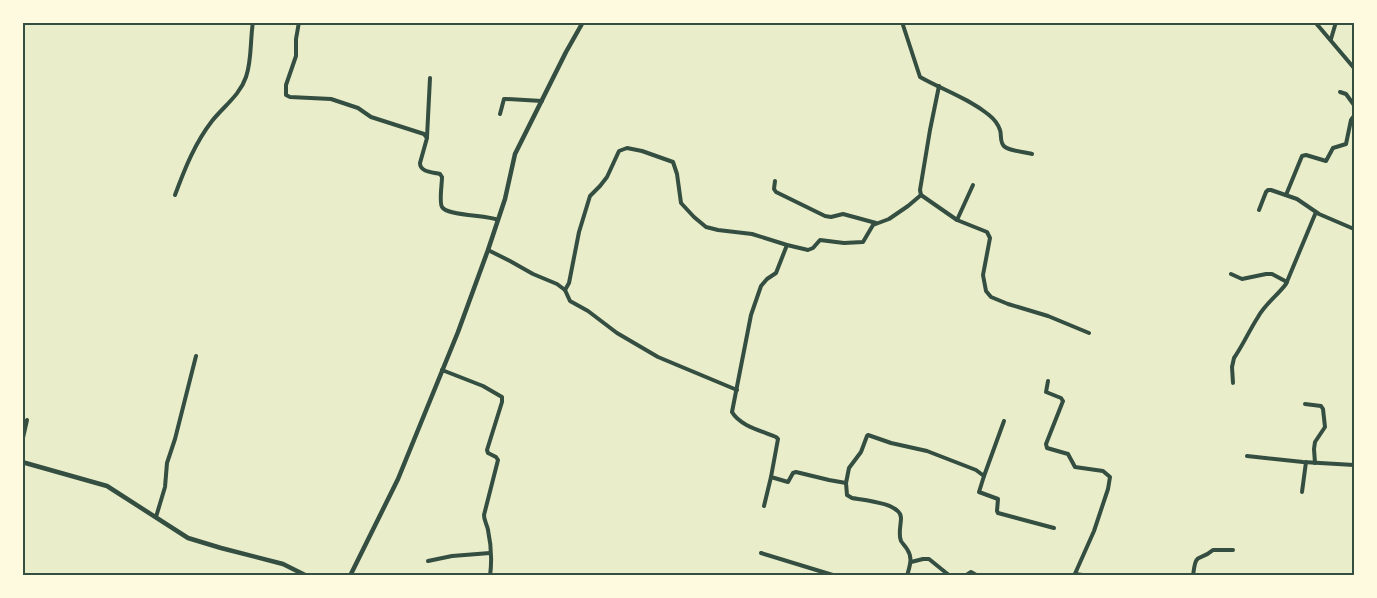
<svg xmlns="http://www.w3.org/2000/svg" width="1377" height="598" font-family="'IBM Plex Serif',serif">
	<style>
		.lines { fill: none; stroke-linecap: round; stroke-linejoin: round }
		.minor { stroke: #344e41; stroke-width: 4 }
		.tertiary { stroke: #344e41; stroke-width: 4.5 }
		.neatline { fill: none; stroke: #344e41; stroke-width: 2 }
	</style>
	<rect width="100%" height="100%" fill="#e9edc9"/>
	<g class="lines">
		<!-- minor -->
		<g class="minor">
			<path d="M299,22L296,39V56L286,85V95L290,97L331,99L358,108L371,117L424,134L427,138L420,163C420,172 432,172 440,174L442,177C442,184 439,202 442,207C447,216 487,215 498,220"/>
			<path d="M902,22L920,77C943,90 968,98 989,115C994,119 998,124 1000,130C1002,135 999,143 1005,147C1011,151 1024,152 1032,154"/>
			<polyline points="1315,22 1354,68"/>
			<polyline points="1331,39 1336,22"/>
			<polyline points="939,86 930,130 920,190 921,195 957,220 987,232 990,238 983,275 986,291 991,297 1008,304 1048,316 1089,333"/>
			<polyline points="1340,92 1346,94 1354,105"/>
			<polyline points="500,114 504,99 506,99 542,101"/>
			<polyline points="427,137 430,78"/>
			<polyline points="775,181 774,189 776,192 825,216 831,217 843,214 876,223"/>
			<path d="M175,195C185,168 195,143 212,121C224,106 240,95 246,77C252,60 250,40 253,22"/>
			<polyline points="1286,195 1302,156 1306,155 1326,161 1333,148 1346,144 1351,120 1354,116"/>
			<polyline points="1259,210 1266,192 1268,190 1271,190 1297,199 1319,214 1354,229"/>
			<polyline points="957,220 973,185"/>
			<path d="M787,245L776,273L767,279L761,286L751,315L732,412C740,426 762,431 776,437L778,439L771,477L788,482L793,473L796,472L829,480L846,483"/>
			<polyline points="488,250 510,261 533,274 557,284 565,290 570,301 588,311 617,333 658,357 737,390"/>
			<polyline points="1231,274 1242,279 1266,274 1272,274 1287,282"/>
			<polyline points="565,290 569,283 579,232 590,196 600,186 607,177 619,151 627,148 642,151 673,162 677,174 681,203 694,217 706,227 718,230 752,234 787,245 808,250 813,248 820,240 844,243 863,242 873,225 889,219 908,206 921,195"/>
			<path d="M442,370L483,386L502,397V402L487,450L488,453L496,457L498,460L484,515C484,521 487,524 488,530C491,544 492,561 490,576"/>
			<polyline points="1048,381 1046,392 1061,398 1063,401 1046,444 1047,448 1068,454 1075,467 1103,471 1110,477 1108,489 1094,531 1074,576"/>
			<path d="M1233,383L1232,367L1234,358C1243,345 1249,331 1258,317C1265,304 1277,296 1286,284L1316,212"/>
			<polyline points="1305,404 1321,406 1323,409 1325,427 1315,442 1314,449 1315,463"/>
			<polyline points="22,442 27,420"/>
			<polyline points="1247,456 1303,462 1354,465"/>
			<polyline points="984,476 1004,421"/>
			<polyline points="1302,492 1306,462"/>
			<polyline points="764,506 771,477"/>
			<polyline points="156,517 165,487 167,463 175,439 196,356"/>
			<polyline points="761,553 836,576"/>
			<polyline points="428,561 452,556 490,553"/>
			<polyline points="911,562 923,559 929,559 950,576"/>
			<polyline points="1075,574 1090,576"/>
			<path d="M907,576C910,565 913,558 907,549C905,546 903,544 901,541C898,534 901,525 901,518C901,503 863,500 852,498L847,495L846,483L849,468L861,452L867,436L868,435L891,443L927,451L976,470L984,476L979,492L998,499L997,511L998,513L1054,528"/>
			<polyline points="965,576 971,572 978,576"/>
			<path d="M1193,576C1196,550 1198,563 1213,550H1233"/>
		</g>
		<!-- tertiary -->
		<g class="tertiary">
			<polyline points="22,462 107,486 188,538 221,548 283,564 307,576"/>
			<polyline points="350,576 398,479 458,332 488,250 505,199 515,154 566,52 583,22"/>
		</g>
	</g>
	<!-- border -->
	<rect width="1377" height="598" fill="none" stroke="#fefae0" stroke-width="48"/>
	<rect x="24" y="24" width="1329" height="550" class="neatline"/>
</svg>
